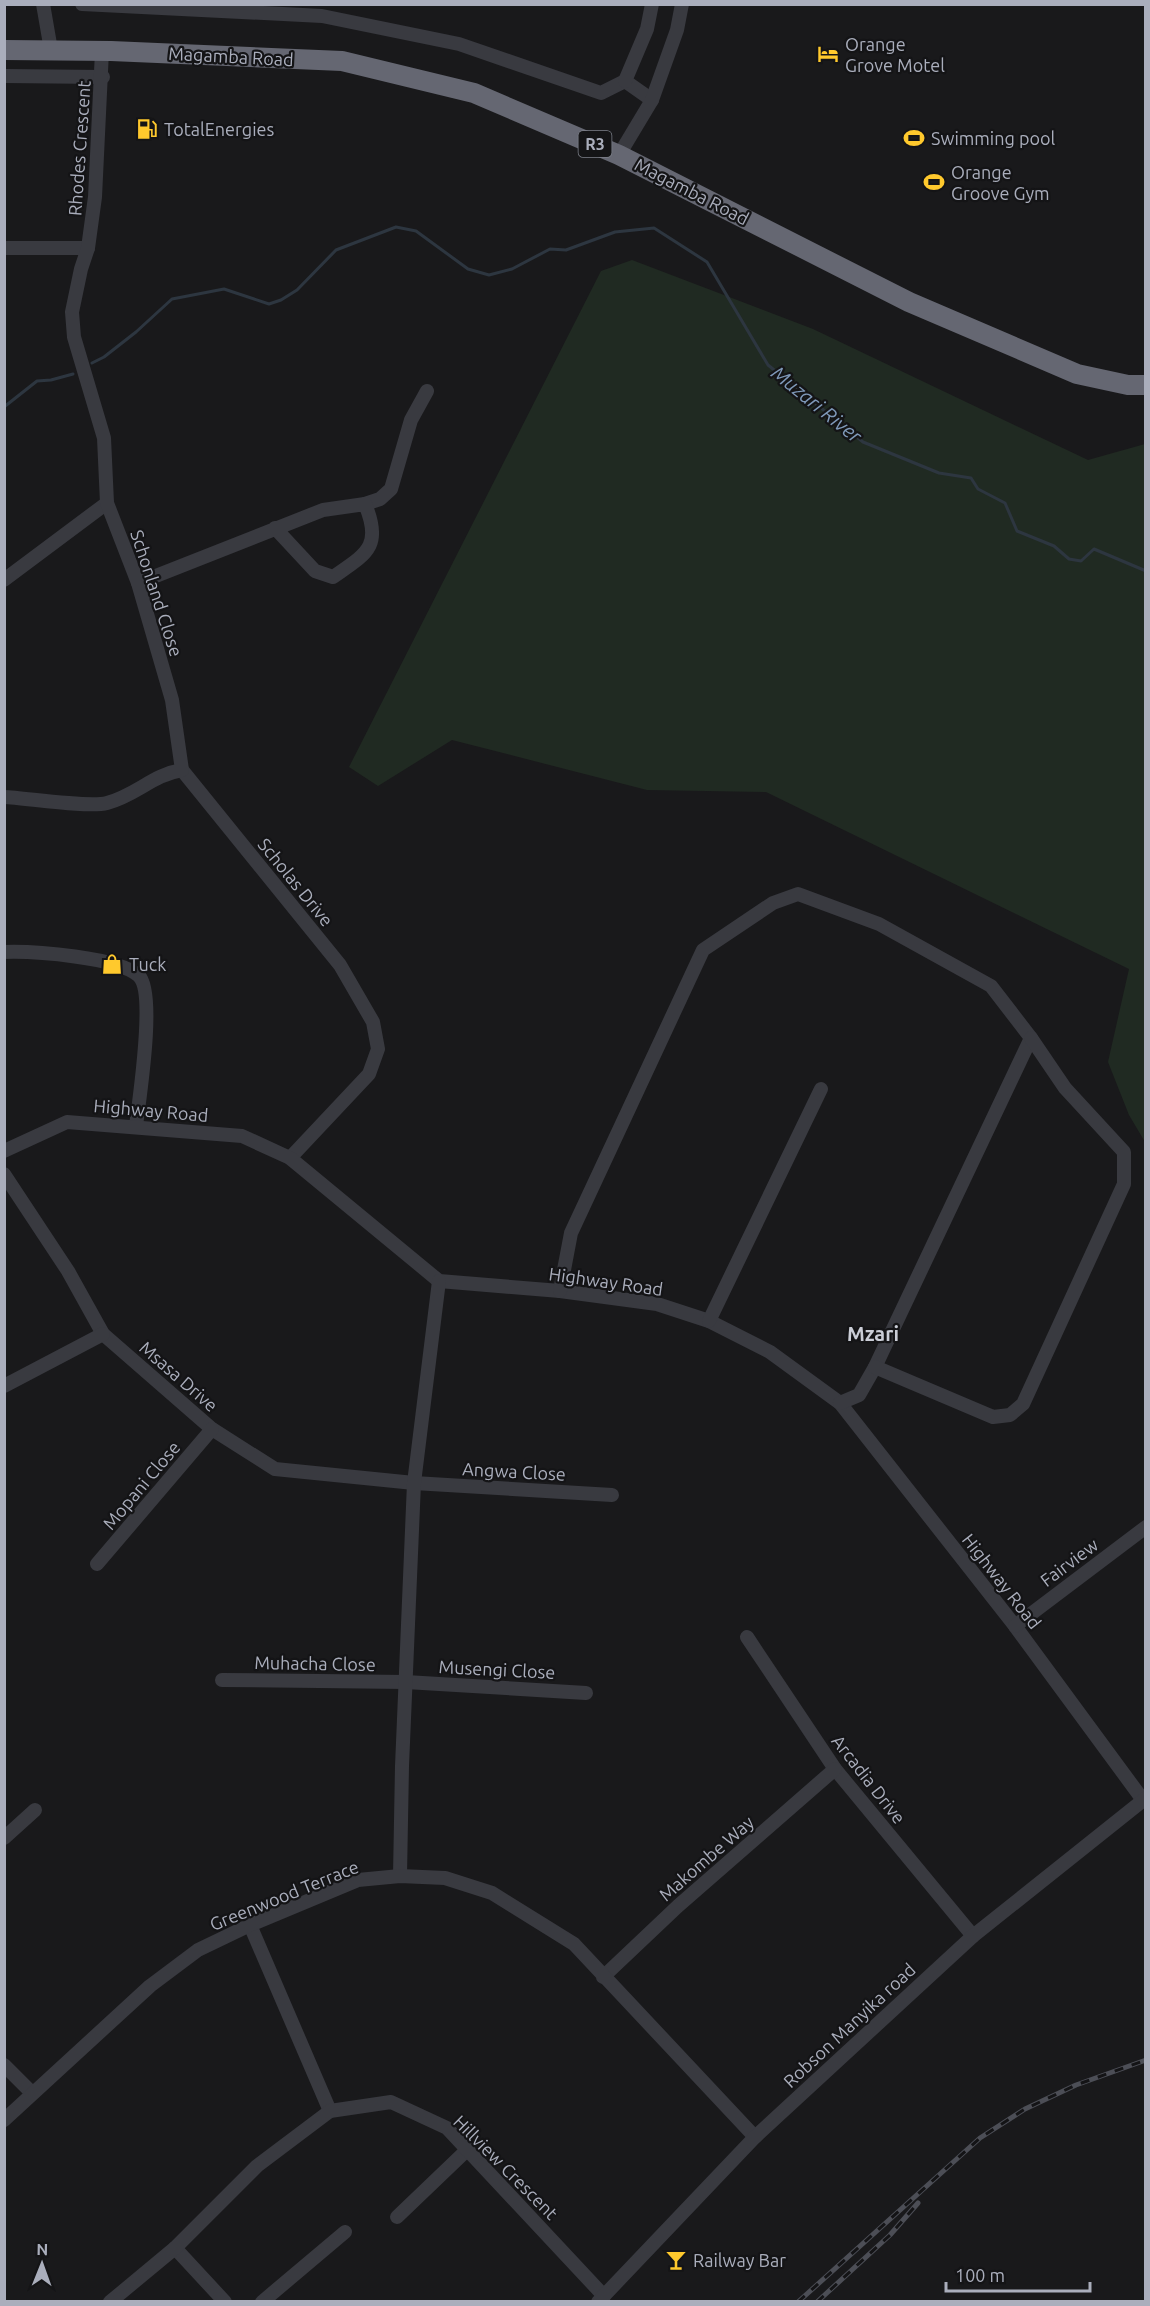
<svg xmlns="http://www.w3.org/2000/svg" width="1150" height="2306" font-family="Ubuntu,sans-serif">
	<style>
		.green { fill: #202a22 }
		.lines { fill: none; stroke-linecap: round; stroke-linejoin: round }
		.stream { stroke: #2d3640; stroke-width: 3 }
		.minor { stroke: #393a40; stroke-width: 14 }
		.highway { stroke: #656772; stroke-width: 20 }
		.rail-casing { stroke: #4c4e56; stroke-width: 5 }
		.rail { stroke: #141416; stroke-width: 3; stroke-dasharray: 9; stroke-linecap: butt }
		.labels { text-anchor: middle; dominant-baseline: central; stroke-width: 4.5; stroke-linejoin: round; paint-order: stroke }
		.shield { fill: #141416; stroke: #7d808a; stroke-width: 1.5 }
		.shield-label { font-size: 16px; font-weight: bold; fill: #aaaebc }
		.poi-label { font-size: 18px; fill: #aaaebc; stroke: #141416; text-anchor: start }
		.street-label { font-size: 18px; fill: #aaaebc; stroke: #141416 }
		.water-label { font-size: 20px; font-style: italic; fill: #7f99b9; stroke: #141416 }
		.neighbourhood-label { font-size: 20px; font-weight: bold; fill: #cbced7; stroke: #141416 }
	</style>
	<rect width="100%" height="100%" fill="#19191b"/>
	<!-- green -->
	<polygon class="green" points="632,260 813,329 1088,460 1145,444 1145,1142 1129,1115 1108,1062 1129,969 766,792 647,790 452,740 378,786 349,767 601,271"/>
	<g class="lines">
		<!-- stream -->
		<g class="stream">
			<polyline points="92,363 104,357 136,332 172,299 224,289 269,304 281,300 297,290 336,250 396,227 416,231 468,269 489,275 512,269 550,249 566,250 615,232 654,228 707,262 768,365 863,442 939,473 971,478 978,489 1005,503 1017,531 1054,546 1069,559 1081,561 1094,549 1146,571"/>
			<polyline points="4,407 37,381 51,380 73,374"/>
		</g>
		<!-- minor -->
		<g class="minor">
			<polyline points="43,4 51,50"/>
			<polyline points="82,4 322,16 459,44 601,93 625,81 652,100"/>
			<polyline points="4,76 103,77"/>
			<polyline points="625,81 647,29 652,4"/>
			<polyline points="619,155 652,100 677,30 682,4"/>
			<polyline points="4,248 88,248"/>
			<polyline points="365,504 380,499 391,489 411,420 427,391"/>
			<polyline points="4,580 107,503"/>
			<path d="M138,583L323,510L365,504C383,547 366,554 333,577L315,571L275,528"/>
			<polyline points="182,770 340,965 373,1022 378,1049 369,1074 290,1158"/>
			<path d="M4,797C26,798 89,808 107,803C137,795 152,775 182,770L172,700L138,583L107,503L104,438L74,337L72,312L81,269L88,248L95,197L102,51"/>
			<path d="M4,952C33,951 119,957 139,976C156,993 139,1100 136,1126"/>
			<polyline points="4,1151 67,1122 242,1136 290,1158 439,1281 560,1291 657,1304 709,1321 770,1352 840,1403 1015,1626 1143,1800"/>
			<polyline points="4,1174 68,1271 103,1334 212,1429 275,1469 414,1483 612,1495"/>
			<polyline points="560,1291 571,1233 703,950 773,903 798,894 879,924 991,986 1031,1038 875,1367 859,1395 840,1403"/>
			<polyline points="709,1321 821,1089"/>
			<polyline points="875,1367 993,1417 1010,1415 1023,1404 1124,1184 1124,1152 1065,1088 1031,1038"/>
			<polyline points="4,1386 103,1334"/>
			<polyline points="97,1564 212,1429"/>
			<polyline points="1015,1626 1146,1527"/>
			<polyline points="747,1637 835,1769 973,1936"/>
			<polyline points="222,1680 406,1682 586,1693"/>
			<polyline points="4,1838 35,1810"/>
			<polyline points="400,1876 402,1766 414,1483 439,1281"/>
			<polyline points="250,1925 330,2111"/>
			<polyline points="603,1977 678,1906 835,1769"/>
			<polyline points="4,2065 32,2093"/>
			<polyline points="4,2120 150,1986 198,1950 250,1925 358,1880 400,1876 445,1878 492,1893 574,1944 755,2137"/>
			<polyline points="397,2217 468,2149"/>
			<polyline points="175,2248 225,2302"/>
			<polyline points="110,2302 175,2248 257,2166 330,2111 391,2102 447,2128 604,2296"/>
			<polyline points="262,2302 345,2232"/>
			<polyline points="598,2302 755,2137 973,1936 1146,1798"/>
		</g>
		<!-- highway -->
		<polyline class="highway" points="4,50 111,51 342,61 474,93 619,155 909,302 1077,374 1128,385 1146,385"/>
		<!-- rail casing -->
		<g class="rail-casing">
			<g id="rail">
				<polyline points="798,2302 980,2138 1025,2109 1076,2085 1146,2060"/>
				<polyline points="817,2302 890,2235 918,2203"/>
			</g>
		</g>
		<!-- rail -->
		<use href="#rail" class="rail"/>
	</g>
	<!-- icons -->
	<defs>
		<g id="hotel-bare" transform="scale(1.62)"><path d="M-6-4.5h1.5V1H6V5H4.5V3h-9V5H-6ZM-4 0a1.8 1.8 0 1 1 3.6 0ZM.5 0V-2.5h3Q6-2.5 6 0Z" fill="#ffc92d" stroke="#141416" stroke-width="2.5" paint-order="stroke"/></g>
		<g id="fuel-bare" transform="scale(1.62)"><path d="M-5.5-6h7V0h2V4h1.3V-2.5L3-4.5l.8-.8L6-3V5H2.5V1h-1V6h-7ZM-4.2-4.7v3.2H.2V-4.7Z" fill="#ffc92d" stroke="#141416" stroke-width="2.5" paint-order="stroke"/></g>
		<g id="stadium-bare" transform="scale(1.62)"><path d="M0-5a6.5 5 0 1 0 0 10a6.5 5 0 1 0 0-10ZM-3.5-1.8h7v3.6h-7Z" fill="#ffc92d" stroke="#141416" stroke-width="2.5" paint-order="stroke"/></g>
		<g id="shop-bare" transform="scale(1.62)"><path d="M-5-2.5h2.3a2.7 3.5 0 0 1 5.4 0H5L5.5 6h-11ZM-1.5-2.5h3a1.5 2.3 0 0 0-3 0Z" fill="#ffc92d" stroke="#141416" stroke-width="2.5" paint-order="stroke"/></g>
		<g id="bar-bare" transform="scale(1.62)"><path d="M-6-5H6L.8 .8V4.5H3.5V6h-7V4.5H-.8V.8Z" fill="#ffc92d" stroke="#141416" stroke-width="2.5" paint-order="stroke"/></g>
	</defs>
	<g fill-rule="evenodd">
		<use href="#hotel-bare" x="828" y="54"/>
		<use href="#fuel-bare" x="147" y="129"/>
		<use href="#stadium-bare" x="914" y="138"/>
		<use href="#stadium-bare" x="934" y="182"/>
		<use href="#shop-bare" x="112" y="964"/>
		<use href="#bar-bare" x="676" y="2260"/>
	</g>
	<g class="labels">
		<!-- shield labels -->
		<rect class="shield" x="578.5" y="131" width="33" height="26" rx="4.5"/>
		<g class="shield-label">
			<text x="595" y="144">R3</text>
		</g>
		<!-- poi labels -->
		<g class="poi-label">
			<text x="845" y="44">Orange<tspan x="845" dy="21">Grove Motel</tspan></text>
			<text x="164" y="129">TotalEnergies</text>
			<text x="931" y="138">Swimming pool</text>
			<text x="951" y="172">Orange<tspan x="951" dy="21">Groove Gym</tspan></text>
			<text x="129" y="964">Tuck</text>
			<text x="693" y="2260">Railway Bar</text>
		</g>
		<!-- street labels -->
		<g class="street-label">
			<text transform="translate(231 56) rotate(3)">Magamba Road</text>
			<text transform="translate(79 148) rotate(-86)">Rhodes Crescent</text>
			<text transform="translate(692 191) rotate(27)">Magamba Road</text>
			<text transform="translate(157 593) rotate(72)">Schonland Close</text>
			<text transform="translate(296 882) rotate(51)">Scholas Drive</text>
			<text transform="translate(151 1110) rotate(5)">Highway Road</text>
			<text transform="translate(606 1281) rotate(8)">Highway Road</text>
			<text transform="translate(179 1376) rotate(41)">Msasa Drive</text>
			<text transform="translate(514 1471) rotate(3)">Angwa Close</text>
			<text transform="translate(141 1485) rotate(-50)">Mopani Close</text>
			<text transform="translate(1069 1562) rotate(-37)">Fairview</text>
			<text transform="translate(1002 1581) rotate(52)">Highway Road</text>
			<text transform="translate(315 1663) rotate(1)">Muhacha Close</text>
			<text transform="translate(497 1669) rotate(3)">Musengi Close</text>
			<text transform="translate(869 1779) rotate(52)">Arcadia Drive</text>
			<text transform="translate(706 1858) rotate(-41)">Makombe Way</text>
			<text transform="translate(284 1895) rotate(-22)">Greenwood Terrace</text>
			<text transform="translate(849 2025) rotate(-43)">Robson Manyika road</text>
			<text transform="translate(506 2167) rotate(45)">Hillview Crescent</text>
		</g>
		<!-- water labels -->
		<g class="water-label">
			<text transform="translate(817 404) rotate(39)">Muzari River</text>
		</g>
		<!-- neighbourhood labels -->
		<g class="neighbourhood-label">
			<text x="873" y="1333">Mzari</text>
		</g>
	</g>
	<!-- border -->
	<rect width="1150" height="2306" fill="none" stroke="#aaaebc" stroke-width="12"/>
	<!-- north arrow -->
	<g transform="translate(42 2264) rotate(1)" stroke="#141416" stroke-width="4.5" paint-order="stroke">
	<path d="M0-4.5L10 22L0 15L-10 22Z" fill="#aaaebc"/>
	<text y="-9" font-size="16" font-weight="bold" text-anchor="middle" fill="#aaaebc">N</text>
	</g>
	<!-- scale -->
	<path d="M946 2282v9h144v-9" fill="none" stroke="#aaaebc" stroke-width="3"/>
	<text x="955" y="2282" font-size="18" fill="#aaaebc" stroke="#141416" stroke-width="4.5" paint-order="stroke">100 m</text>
</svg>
